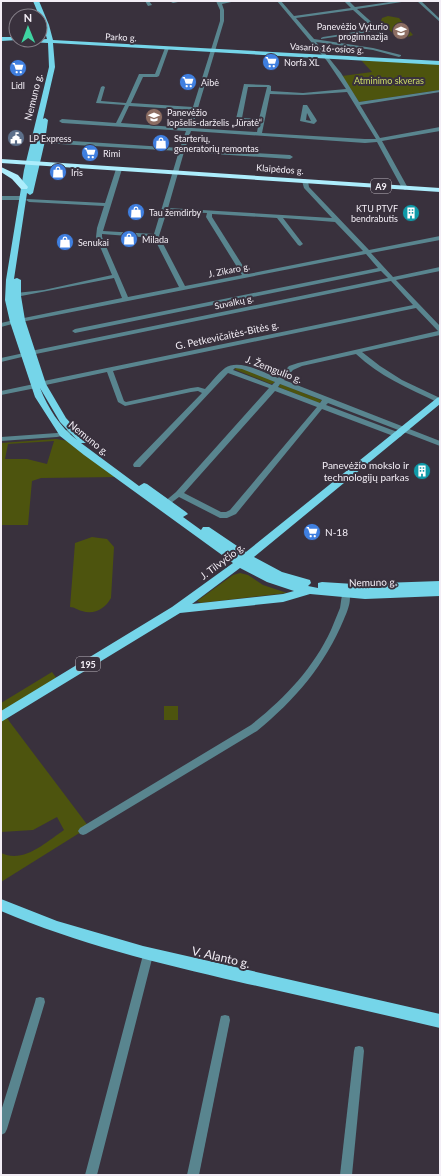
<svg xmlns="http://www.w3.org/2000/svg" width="441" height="1176" font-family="Lato,sans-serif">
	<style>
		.green { fill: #4d540e; fill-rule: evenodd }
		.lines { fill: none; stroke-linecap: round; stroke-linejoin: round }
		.minor { fill: #59858f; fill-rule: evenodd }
		.major { fill: #75d5e9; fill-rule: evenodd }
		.highway { fill: #adedfc; fill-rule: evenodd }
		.labels { text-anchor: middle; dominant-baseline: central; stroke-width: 4; stroke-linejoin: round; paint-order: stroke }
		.far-poi-label { font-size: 9px; fill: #f3eef6; stroke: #39313d; text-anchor: start }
		.far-street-label { font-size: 9px; fill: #f3eef6; stroke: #39313d }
		.far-park-label { font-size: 9px; fill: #ccdc68; stroke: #39313d }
		.shield { fill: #39313d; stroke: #bbb5be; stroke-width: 1 }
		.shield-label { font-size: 9px; font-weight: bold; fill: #f3eef6 }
		.street-label { font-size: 10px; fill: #f3eef6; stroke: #39313d }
		.poi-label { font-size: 10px; fill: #f3eef6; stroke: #39313d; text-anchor: end }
		.near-street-label { font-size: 12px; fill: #f3eef6; stroke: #39313d }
	</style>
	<rect width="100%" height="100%" fill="#39313d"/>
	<!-- green -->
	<g class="green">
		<path d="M388,16L399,18L413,35C398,42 390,31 381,21L382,18Z"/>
		<polygon points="361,60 440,64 440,90 359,102 342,76 372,72"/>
		<polygon points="239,367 274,381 274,383 271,384 234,369"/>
		<polygon points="281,384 321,400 322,400 319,403 281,388 278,386"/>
		<path d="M56,439L68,441L116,477L41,478L32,481L28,525H1V443ZM54,441L47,464L27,459H5L8,444Z"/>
		<path d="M92,537L107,539L114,547L111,598C105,609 94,615 82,611C77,610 75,607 70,607L75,543Z"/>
		<polygon points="240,573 248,575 263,585 287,593 201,603 197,601 233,575"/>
		<polygon points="52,672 57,679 1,713 1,703"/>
		<rect x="164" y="706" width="14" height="14"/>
		<path d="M6,717L89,827L1,882V853C24,864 46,842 64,830L57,817L33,830L1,832V720Z"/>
	</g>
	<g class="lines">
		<!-- minor -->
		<g class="minor">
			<polygon points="145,1 149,1 152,5 148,6"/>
			<polygon points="172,1 183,1 173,3 171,2"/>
			<path d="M216,1H236L222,4L224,10V21L192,128L257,132L259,122L239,121L236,119L244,84L269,85L271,86V91L303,93L346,89L327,61L277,1H281L294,16L351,8L344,1H349L355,7L397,1H408L357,9L387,36V38H385L376,31L321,39V38L323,37L374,29L353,10L296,18L314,39L373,48L401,55V56L399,57L373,50L316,42L341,73L359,102L440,90V92L360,105L380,138L440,127V131L382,141L408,188L405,190L402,188L377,142L365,143L191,131L185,149L290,155L293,157L290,159L184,152L168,208L332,218L304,188L302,181L305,179L308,181L309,187L369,250L440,236V240L371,253L393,277L440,267V271L396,280L440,326V335L362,352L380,366L402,380L440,398V402H437C408,388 379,376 356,354L302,366L293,370L284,380L440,441V446L328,403L326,405L400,433L402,435L400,437H396L322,409L236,514L227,518H220L179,497L167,506L163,503L176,492L269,388L228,373L140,467H134L133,465L134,463L202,393L198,391L191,392L125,406L118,402L107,372L41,386L38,384L39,382L413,305L391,281L31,355L28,353L31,351L388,278L381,271L75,333L72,331L75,329L378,268L366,254L21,322L18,320L19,319L122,298L114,278L16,297L13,295L16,293L44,290L112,275L96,237L97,228L104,206L29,202L26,200L27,199L105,203L116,169L121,168L122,169L103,231L154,234L179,151L42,143L39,141L42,139L180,148L186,131L62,123L59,121L62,119L116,123L125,105L96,103L101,87L103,86L105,87L101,101L126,103L139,74H155L165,48L167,47L169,48L159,76L157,77H143L131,103L193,107L220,21V10ZM248,87H267L259,119L242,118ZM347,92L376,139H365L262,133L270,94L303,95ZM129,106L192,110L187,128L121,123ZM167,211L207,213L206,217L242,275L185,286L159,236ZM212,214L277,218L298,245L300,246L303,244L283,218L335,222L363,251L248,274L212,217ZM102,234L154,238L179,287L128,297L102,237ZM416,308L438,331L298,363L289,366L278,378C264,373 239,358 225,368C217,374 211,383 205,389L198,387L191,388L126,402L124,401L113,371ZM235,368L242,369L275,382L272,385L233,370ZM280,384L322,400L320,403L278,387ZM275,391L317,407L230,510L226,512H221L184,493Z"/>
			<polygon points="417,1 421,1 440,19 440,22"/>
			<path d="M303,105H307L316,119L317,121L314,124L300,121ZM307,113L311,121L306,120Z"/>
			<polygon points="1,196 23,196 26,198 23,200 1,200"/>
			<polygon points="14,320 17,322 16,323 1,327 1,323"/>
			<polygon points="24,353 27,355 26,356 1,362 1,358"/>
			<polygon points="34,384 37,386 36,388 1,395 1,391"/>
			<polygon points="68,430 70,430 72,432 70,434 57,437 1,441 1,437 57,433"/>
			<path d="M346,592L349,593C352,601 347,612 344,619C325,665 295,700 257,731L86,834L83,835L80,834L78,831L80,828L251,725C284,699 313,669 331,630C334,623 337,615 340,608C341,603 341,597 343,593Z"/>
			<polygon points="148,950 152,951 153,955 97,1175 85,1175 143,955 144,951"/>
			<polygon points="40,997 44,998 45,1002 7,1129 5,1133 1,1135 1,1111 35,1002 36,998"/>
			<polygon points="225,1015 229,1016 230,1020 199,1175 187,1175 220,1020 221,1016"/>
			<polygon points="359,1046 363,1047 364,1051 352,1175 340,1175 354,1051 355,1047"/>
		</g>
		<!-- major -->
		<g class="major">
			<path d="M33,1H39L49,25L53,40L440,61V65L53,43L55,67L43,119L45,118L48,120L45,141L33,193L30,195L27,193L14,279L17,278L21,280V296L25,320L46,384L66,418L87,441L86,443H81L139,486L144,483L147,484L186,512L188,514L183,517L201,530L203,527H209L246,552L437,398L440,397V404L254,557L282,572L310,580L311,583L308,586L318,588V583L322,582L354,584L440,581V596L365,599L310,594L283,602L180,613L1,722V711L172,607L233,563L84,455L60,436L35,397L10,322L5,300L6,280L24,170L49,67L48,43L28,42L25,40L47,39L43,25ZM40,388L60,422L77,440C60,427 48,408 40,388ZM240,568L267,582L294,591L283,594L192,604Z"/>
			<polygon points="1,37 16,37 16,40 18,40 1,41"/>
			<path d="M1,899L57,921L143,946L440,1014V1028C373,1012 306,997 239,982C158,963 78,944 1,911Z"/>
		</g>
		<!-- highway -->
		<g class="highway">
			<polygon points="1,159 440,188 440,192 1,163"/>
			<polygon points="1,167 18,175 28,187 27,189 21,189 12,179 1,172"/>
		</g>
	</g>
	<!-- icons -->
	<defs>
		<g id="school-disc" transform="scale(0.9)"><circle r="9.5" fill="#8d6e63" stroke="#39313d"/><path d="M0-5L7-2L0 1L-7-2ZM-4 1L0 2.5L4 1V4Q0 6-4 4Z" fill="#fff"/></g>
		<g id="supermarket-disc" transform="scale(0.9)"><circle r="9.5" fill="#3f7fe0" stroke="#39313d"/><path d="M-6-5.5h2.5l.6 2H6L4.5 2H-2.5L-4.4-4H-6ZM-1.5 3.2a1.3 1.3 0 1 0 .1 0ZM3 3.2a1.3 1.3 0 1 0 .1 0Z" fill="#fff"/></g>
		<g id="civic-disc" transform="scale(0.9)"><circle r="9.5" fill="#5c6f8a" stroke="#39313d"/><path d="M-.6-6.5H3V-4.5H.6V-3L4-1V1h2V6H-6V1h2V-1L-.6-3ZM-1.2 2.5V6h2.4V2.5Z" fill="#fff"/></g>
		<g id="shop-disc" transform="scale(0.9)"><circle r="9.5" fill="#3f7fe0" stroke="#39313d"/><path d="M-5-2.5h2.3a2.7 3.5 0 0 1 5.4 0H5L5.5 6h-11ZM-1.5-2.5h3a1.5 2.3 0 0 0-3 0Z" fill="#fff"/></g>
		<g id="building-disc" transform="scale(0.9)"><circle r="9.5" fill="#0f9aa8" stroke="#39313d"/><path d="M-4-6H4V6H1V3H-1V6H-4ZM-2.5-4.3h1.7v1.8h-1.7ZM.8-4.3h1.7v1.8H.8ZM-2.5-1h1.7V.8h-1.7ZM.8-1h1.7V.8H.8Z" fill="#fff"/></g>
	</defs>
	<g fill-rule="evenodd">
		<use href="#school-disc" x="401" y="31"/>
		<use href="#supermarket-disc" x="271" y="62"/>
		<use href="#supermarket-disc" x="18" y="68"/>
		<use href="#supermarket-disc" x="188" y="82"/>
		<use href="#school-disc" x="154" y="117"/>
		<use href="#civic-disc" x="16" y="138"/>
		<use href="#shop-disc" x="161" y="143"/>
		<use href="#supermarket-disc" x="90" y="153"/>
		<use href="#shop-disc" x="58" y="172"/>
		<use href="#shop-disc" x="136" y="212"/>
		<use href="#building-disc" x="411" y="213"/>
		<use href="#shop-disc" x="129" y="239"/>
		<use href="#shop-disc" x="65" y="242"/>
		<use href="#building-disc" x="422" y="471"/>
		<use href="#supermarket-disc" x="312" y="532"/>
	</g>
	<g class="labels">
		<!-- far-poi labels -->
		<g class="far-poi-label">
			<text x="388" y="26" text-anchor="end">Panevėžio Vyturio<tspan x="388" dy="10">progimnazija</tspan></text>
			<text x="284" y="62">Norfa XL</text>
			<text x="201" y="82">Aibė</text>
			<text x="18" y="85" text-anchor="middle">Lidl</text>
			<text x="167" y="112">Panevėžio<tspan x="167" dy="10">lopšelis-darželis „Jūratė“</tspan></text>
			<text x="29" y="138">LP Express</text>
			<text x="174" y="138">Starterių,<tspan x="174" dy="10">generatorių remontas</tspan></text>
			<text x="103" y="153">Rimi</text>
			<text x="71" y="172">Iris</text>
			<text x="398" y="208" text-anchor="end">KTU PTVF<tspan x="398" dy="10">bendrabutis</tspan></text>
			<text x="149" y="212">Tau žemdirby</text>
			<text x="142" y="239">Milada</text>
			<text x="78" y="242">Senukai</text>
		</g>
		<!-- far-street labels -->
		<g class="far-street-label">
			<text transform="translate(121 37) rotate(3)">Parko g.</text>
			<text transform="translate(327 48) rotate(3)">Vasario 16-osios g.</text>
			<text transform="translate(280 169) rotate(4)">Klaipėdos g.</text>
			<text transform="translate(229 270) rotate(-11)">J. Zikaro g.</text>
			<text transform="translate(234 302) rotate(-12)">Suvalkų g.</text>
		</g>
		<!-- far-park labels -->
		<g class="far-park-label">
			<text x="389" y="80">Atminimo skveras</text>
		</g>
		<!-- shield labels -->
		<g class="shield">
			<rect x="371" y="179" width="20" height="14" rx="3"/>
			<rect x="76" y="657" width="24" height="14" rx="3"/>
		</g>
		<g class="shield-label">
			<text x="381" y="186">A9</text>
			<text x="88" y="664">195</text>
		</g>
		<!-- street labels -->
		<g class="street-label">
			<text transform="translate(33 97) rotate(-76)">Nemuno g.</text>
			<text transform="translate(227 335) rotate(-12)">G. Petkevičaitės-Bitės g.</text>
			<text transform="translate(274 369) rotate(21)">J. Žemgulio g.</text>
			<text transform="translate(89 438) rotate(39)">Nemuno g.</text>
			<text transform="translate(222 561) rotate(-37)">J. Tilvyčio g.</text>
			<text transform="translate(373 582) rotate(-1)">Nemuno g.</text>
		</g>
		<!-- poi labels -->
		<g class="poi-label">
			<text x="409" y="465">Panevėžio mokslo ir<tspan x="409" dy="12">technologijų parkas</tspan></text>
			<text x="325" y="532" text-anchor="start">N-18</text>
		</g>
		<!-- near-street labels -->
		<g class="near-street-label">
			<text transform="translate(221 957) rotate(13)">V. Alanto g.</text>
		</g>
	</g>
	<!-- border -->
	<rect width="441" height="1176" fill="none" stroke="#f3eef6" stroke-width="4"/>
	<!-- north arrow -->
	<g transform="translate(28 28) rotate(359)"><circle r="19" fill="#39313d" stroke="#837d87"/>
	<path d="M0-3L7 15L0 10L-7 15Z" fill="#3fd4a2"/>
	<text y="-6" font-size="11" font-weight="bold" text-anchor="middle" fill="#f3eef6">N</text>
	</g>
</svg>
